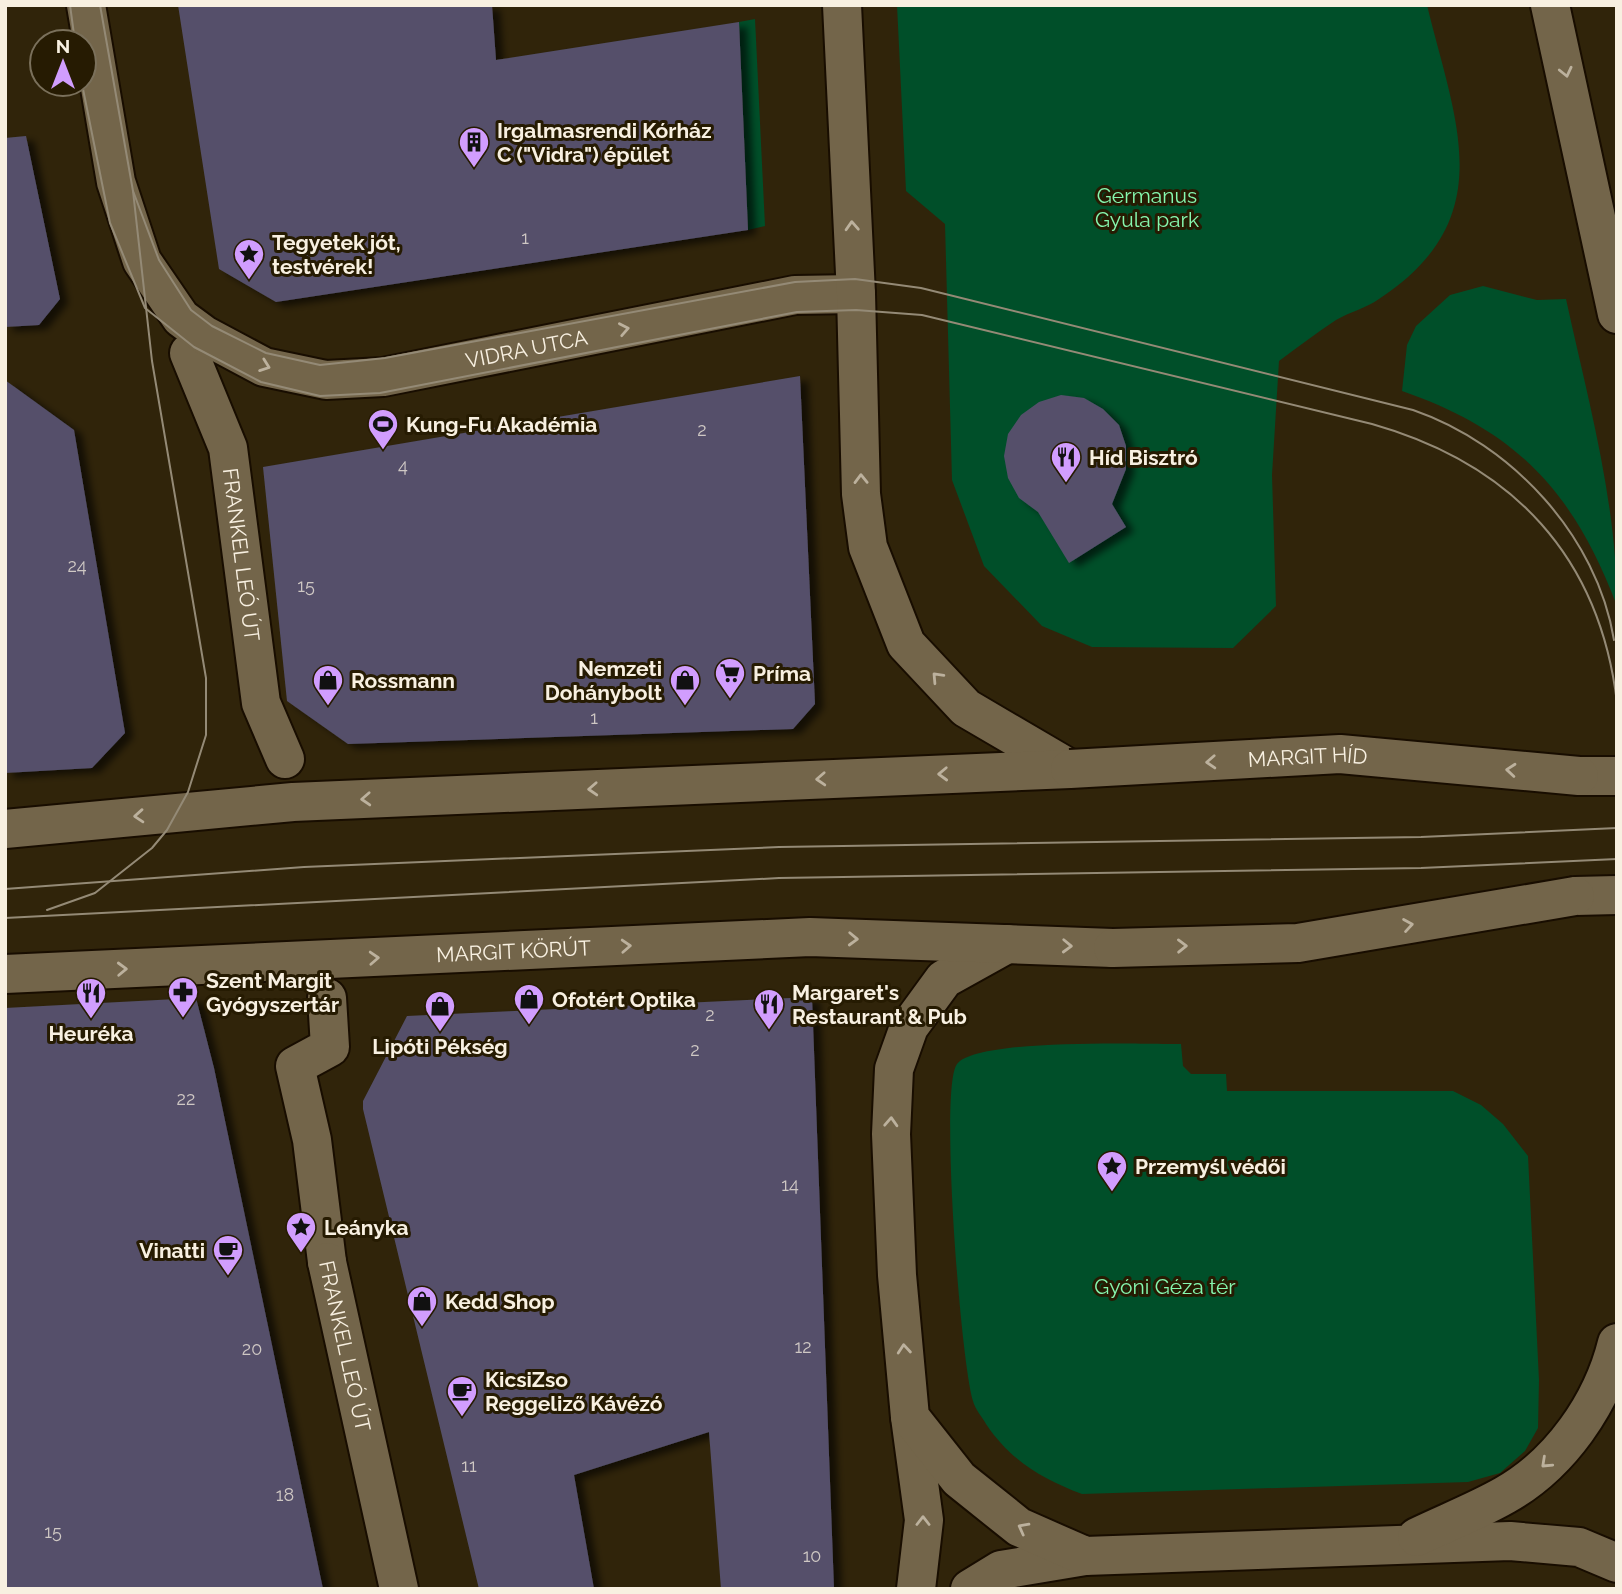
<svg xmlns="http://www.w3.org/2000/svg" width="1622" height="1594" font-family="Raleway,sans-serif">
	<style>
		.green { fill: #004f29 }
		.building { fill: #54506b; filter: url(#shadow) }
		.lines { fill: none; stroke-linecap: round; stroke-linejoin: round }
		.pedestrian-casing { stroke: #180d00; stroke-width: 42 }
		.minor-casing { stroke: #180d00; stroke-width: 42 }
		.secondary-casing { stroke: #180d00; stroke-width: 42 }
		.pedestrian { stroke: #73654a; stroke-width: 38 }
		.minor { stroke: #73654a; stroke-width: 38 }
		.secondary { stroke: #73654a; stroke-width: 38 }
		.tram { stroke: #948a76; stroke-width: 2 }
		.secondary-bridge-casing { stroke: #180d00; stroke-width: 42; stroke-linecap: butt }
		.secondary-bridge { stroke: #73654a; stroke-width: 38 }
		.oneway { stroke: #bcb19d }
		.labels { text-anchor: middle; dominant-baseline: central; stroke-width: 6; stroke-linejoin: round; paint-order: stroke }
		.number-label { font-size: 18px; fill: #cfc8c4 }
		.poi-label { font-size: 21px; font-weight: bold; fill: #f8f0e1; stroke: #261b02; text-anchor: start }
		.park-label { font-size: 21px; fill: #86f8af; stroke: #261b02 }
		.street-label { font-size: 21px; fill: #f8f0e1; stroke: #261b02 }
	</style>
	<defs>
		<filter id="shadow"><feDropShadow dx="8" dy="4.5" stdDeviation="3.5" flood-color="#0009"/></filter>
	</defs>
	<rect width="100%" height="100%" fill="#30240a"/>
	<!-- green -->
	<g class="green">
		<path d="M897,5H1427C1455,121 1502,218 1379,299C1366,308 1350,312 1336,320C1316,333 1298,347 1279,361L1272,475L1276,606L1233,648L1092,647L1042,626L984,566L952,480L945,224L906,191Z"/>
		<polygon points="755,19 765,226 748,230 739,22"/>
		<path d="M1483,286L1537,300L1566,299C1588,400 1617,502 1617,606C1574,493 1518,431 1402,391L1407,345L1416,326L1450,295Z"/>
		<path d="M1181,1044L1183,1066L1191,1074H1226L1227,1091H1453L1481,1105L1503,1124L1528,1156L1539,1380L1538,1428L1525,1451L1500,1473L1468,1482L1082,1494C1042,1479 1010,1460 986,1424C982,1417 975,1409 973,1401C961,1364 939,1087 957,1064C977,1038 1142,1044 1181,1044Z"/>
	</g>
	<!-- building -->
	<g class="building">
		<polygon points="178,5 492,5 496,60 739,22 748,230 276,302 219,269"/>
		<polygon points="26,136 60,299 39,325 5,327 5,138"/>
		<polygon points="800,376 815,704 793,729 348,744 287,701 263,467"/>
		<polygon points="5,380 74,430 125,733 92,768 5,773"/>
		<polygon points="1061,395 1084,398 1103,409 1119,425 1126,446 1126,469 1112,504 1126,527 1069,563 1038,512 1019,498 1008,478 1004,456 1008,434 1021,415 1039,402"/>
		<polygon points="812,997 834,1589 721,1589 709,1432 574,1475 594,1589 479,1589 363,1109 363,1101 407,1016"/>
		<polygon points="196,998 214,1068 323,1589 5,1589 5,1008"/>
	</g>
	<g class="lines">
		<!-- pedestrian casing -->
		<g class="pedestrian-casing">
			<g id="pedestrian">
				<path id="s1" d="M189,353L228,448L261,703L285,759"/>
				<polyline points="327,998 330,1047 295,1066 312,1140 327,1262"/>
			</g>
		</g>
		<!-- minor casing -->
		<g class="minor-casing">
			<g id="minor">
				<path id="s2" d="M86,5L116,182L142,261L181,318L204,335L264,367L326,380L383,377L795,295L856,294"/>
				<path id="s3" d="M327,1262L399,1589"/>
				<polyline points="910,1417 924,1520 916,1589"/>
				<polyline points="970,1589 1001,1570 1085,1556"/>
			</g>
		</g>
		<!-- secondary casing -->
		<g class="secondary-casing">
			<g id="secondary">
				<polyline points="842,5 856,294 861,494 868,547 906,644 966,708 1070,769"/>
				<polyline points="1550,5 1617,314"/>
				<polyline points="1579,776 1617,776"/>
				<polyline points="5,829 293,802 1070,769"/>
				<polyline points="1575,896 1617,895"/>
				<polyline points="1007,944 944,979 909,1027 894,1069 891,1134 897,1275 910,1417 959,1479 1019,1527 1085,1556 1510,1541 1579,1547 1617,1563"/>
				<path id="s4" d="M5,974L810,937L1113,948"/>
				<path d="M1417,1537C1446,1523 1477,1511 1505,1495C1560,1464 1602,1404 1617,1343"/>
			</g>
		</g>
		<!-- pedestrian -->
		<use href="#pedestrian" class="pedestrian"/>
		<!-- minor -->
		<use href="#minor" class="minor"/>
		<!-- secondary -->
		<use href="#secondary" class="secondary"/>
		<!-- tram -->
		<g class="tram">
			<polyline points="70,5 75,42"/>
			<path d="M82,84L110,223L145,308L194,347L261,382L320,396L380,393L797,312L856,310L922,315L1372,424C1513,464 1600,557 1617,703"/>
			<path d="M133,191L159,260L191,310L212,326L266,353L320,365L385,358L795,282L855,279L921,288L1413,410C1512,444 1597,536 1614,640"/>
			<polyline points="5,889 304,867 779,847 1421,837 1617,828"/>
			<polyline points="47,910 95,893 152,848 167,830 188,792 206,735 206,678 152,361 133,191 100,5"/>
			<polyline points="5,918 779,878 1421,868 1617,859"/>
		</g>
		<!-- secondary-bridge casing -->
		<g class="secondary-bridge-casing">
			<g id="secondary-bridge">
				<path id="s5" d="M1070,769L1340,754L1579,776"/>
				<polyline points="1113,948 1298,943 1575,896"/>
			</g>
		</g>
		<!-- secondary-bridge -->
		<use href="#secondary-bridge" class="secondary-bridge"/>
	</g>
	<!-- one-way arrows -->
	<defs><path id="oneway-chevron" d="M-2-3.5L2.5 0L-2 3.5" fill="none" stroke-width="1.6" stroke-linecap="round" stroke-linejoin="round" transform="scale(1.75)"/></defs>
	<g class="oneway">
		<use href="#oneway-chevron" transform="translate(1566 72) rotate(77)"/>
		<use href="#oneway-chevron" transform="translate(852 226) rotate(-93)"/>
		<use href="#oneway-chevron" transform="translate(624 329) rotate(-11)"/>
		<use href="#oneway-chevron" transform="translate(265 366) rotate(20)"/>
		<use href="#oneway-chevron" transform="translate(861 479) rotate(-91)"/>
		<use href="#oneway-chevron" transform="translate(937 677) rotate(-133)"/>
		<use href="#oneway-chevron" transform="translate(1211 762) rotate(177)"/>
		<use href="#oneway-chevron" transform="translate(1511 770) rotate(-175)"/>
		<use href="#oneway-chevron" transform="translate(943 774) rotate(178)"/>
		<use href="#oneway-chevron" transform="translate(821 779) rotate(177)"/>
		<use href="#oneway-chevron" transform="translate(593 789) rotate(177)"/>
		<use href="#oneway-chevron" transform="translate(366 799) rotate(177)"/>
		<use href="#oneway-chevron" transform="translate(139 816) rotate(176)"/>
		<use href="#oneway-chevron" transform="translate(1408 925) rotate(-9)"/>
		<use href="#oneway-chevron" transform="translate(853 939) rotate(2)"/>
		<use href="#oneway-chevron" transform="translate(626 946) rotate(-3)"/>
		<use href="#oneway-chevron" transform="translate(1067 946) rotate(2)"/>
		<use href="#oneway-chevron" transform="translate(1182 946) rotate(-1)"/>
		<use href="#oneway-chevron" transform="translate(374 958) rotate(-3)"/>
		<use href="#oneway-chevron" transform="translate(122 969) rotate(-2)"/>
		<use href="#oneway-chevron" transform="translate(891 1122) rotate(-87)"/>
		<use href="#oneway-chevron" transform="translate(904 1349) rotate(-95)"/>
		<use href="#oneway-chevron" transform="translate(1546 1463) rotate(137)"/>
		<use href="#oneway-chevron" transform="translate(923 1521) rotate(-90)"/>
		<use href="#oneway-chevron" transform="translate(1023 1528) rotate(-152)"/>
	</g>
	<!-- icons -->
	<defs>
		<g id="building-pin" transform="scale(1.575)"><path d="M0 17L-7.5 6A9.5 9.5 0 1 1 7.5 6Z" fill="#d19dfe" stroke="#261b02"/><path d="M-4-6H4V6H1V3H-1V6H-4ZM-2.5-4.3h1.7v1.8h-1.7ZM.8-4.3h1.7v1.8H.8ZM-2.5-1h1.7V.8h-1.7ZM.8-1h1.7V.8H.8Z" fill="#111"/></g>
		<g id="sight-pin" transform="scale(1.575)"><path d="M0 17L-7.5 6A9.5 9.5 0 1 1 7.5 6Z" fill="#d19dfe" stroke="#261b02"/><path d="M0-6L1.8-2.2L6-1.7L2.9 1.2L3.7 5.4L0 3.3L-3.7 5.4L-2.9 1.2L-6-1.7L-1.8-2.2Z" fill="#111"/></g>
		<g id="stadium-pin" transform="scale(1.575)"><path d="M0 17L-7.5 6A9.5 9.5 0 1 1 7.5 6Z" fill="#d19dfe" stroke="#261b02"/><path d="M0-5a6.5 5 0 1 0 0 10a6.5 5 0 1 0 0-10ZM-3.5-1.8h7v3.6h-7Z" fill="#111"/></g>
		<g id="restaurant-pin" transform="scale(1.575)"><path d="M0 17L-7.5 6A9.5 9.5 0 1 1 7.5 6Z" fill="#d19dfe" stroke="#261b02"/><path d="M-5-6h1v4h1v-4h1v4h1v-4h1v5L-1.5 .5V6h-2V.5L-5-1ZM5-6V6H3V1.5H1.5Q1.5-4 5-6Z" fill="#111"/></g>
		<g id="supermarket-pin" transform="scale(1.575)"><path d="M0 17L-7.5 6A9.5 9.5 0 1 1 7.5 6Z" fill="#d19dfe" stroke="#261b02"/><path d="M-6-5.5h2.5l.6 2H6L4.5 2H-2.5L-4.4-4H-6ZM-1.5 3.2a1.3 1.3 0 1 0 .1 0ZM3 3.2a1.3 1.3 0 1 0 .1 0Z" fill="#111"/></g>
		<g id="shop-pin" transform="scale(1.575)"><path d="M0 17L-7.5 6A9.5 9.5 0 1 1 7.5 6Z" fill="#d19dfe" stroke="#261b02"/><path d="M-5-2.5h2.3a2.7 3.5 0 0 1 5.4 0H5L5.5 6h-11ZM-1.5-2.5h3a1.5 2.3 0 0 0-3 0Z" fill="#111"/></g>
		<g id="pharmacy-pin" transform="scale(1.575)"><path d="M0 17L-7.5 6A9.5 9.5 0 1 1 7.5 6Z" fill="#d19dfe" stroke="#261b02"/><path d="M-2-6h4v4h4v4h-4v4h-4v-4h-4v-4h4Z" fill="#111"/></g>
		<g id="cafe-pin" transform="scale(1.575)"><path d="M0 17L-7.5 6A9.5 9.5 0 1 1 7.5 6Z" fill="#d19dfe" stroke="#261b02"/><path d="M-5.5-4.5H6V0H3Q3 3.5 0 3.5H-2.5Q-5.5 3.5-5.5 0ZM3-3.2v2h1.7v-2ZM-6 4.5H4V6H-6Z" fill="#111"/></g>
	</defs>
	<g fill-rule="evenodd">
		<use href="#building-pin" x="474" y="142"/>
		<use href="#sight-pin" x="249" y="254"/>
		<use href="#stadium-pin" x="383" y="424"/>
		<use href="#restaurant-pin" x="1066" y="457"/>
		<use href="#supermarket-pin" x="730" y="673"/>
		<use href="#shop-pin" x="328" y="680"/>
		<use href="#shop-pin" x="685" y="680"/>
		<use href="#pharmacy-pin" x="183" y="992"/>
		<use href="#restaurant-pin" x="91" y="993"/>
		<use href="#shop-pin" x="529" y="999"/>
		<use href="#restaurant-pin" x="769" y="1004"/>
		<use href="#shop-pin" x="440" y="1006"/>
		<use href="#sight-pin" x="1112" y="1166"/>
		<use href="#sight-pin" x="301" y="1227"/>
		<use href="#cafe-pin" x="228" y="1250"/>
		<use href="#shop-pin" x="422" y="1301"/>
		<use href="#cafe-pin" x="462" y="1391"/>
	</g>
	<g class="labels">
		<!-- number labels -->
		<g class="number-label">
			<text x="525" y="237">1</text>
			<text x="702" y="429">2</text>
			<text x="403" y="465">4</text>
			<text x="77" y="565">24</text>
			<text x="306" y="585">15</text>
			<text x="594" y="717">1</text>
			<text x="710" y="1014">2</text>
			<text x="695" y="1049">2</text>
			<text x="186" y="1098">22</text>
			<text x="790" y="1184">14</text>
			<text x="803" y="1346">12</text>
			<text x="252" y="1348">20</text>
			<text x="469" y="1465">11</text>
			<text x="285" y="1494">18</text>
			<text x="53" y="1531">15</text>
			<text x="812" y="1555">10</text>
		</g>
		<!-- poi labels -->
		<g class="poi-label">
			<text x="497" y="130">Irgalmasrendi Kórház<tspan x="497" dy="24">C ("Vidra") épület</tspan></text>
			<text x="272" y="242">Tegyetek jót,<tspan x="272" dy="24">testvérek!</tspan></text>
			<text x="406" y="424">Kung-Fu Akadémia</text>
			<text x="1089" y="457">Híd Bisztró</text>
			<text x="662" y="668" text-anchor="end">Nemzeti<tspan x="662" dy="24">Dohánybolt</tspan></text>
			<text x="753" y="673">Príma</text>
			<text x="351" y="680">Rossmann</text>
			<text x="206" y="980">Szent Margit<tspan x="206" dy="24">Gyógyszertár</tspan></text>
			<text x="792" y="992">Margaret's<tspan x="792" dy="24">Restaurant &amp; Pub</tspan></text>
			<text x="552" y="999">Ofotért Optika</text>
			<text x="91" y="1033" text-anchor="middle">Heuréka</text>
			<text x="440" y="1046" text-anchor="middle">Lipóti Pékség</text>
			<text x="1135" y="1166">Przemyśl védői</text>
			<text x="324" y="1227">Leányka</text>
			<text x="205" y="1250" text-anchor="end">Vinatti</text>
			<text x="445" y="1301">Kedd Shop</text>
			<text x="485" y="1379">KicsiZso<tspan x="485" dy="24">Reggeliző Kávézó</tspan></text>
		</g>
		<!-- park labels -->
		<g class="park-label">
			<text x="1147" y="195">Germanus<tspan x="1147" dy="24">Gyula park</tspan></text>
			<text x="1165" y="1286">Gyóni Géza tér</text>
		</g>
		<!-- street labels -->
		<g class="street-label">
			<text stroke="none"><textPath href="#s2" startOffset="695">VIDRA UTCA</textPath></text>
			<text stroke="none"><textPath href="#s1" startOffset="210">FRANKEL LEÓ ÚT</textPath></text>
			<text stroke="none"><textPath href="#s5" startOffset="238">MARGIT HÍD</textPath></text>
			<text stroke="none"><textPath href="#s4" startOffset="509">MARGIT KÖRÚT</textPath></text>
			<text stroke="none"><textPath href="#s3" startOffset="86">FRANKEL LEÓ ÚT</textPath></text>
		</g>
	</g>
	<!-- border -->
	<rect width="1622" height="1594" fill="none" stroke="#f8f0e1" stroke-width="14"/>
	<!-- north arrow -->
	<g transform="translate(63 63)"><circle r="33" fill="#261b02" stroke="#7a705b" stroke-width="2"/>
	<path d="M0-5L12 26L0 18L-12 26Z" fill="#d19dfe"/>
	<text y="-10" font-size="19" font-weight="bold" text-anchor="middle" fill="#f8f0e1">N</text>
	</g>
</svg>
